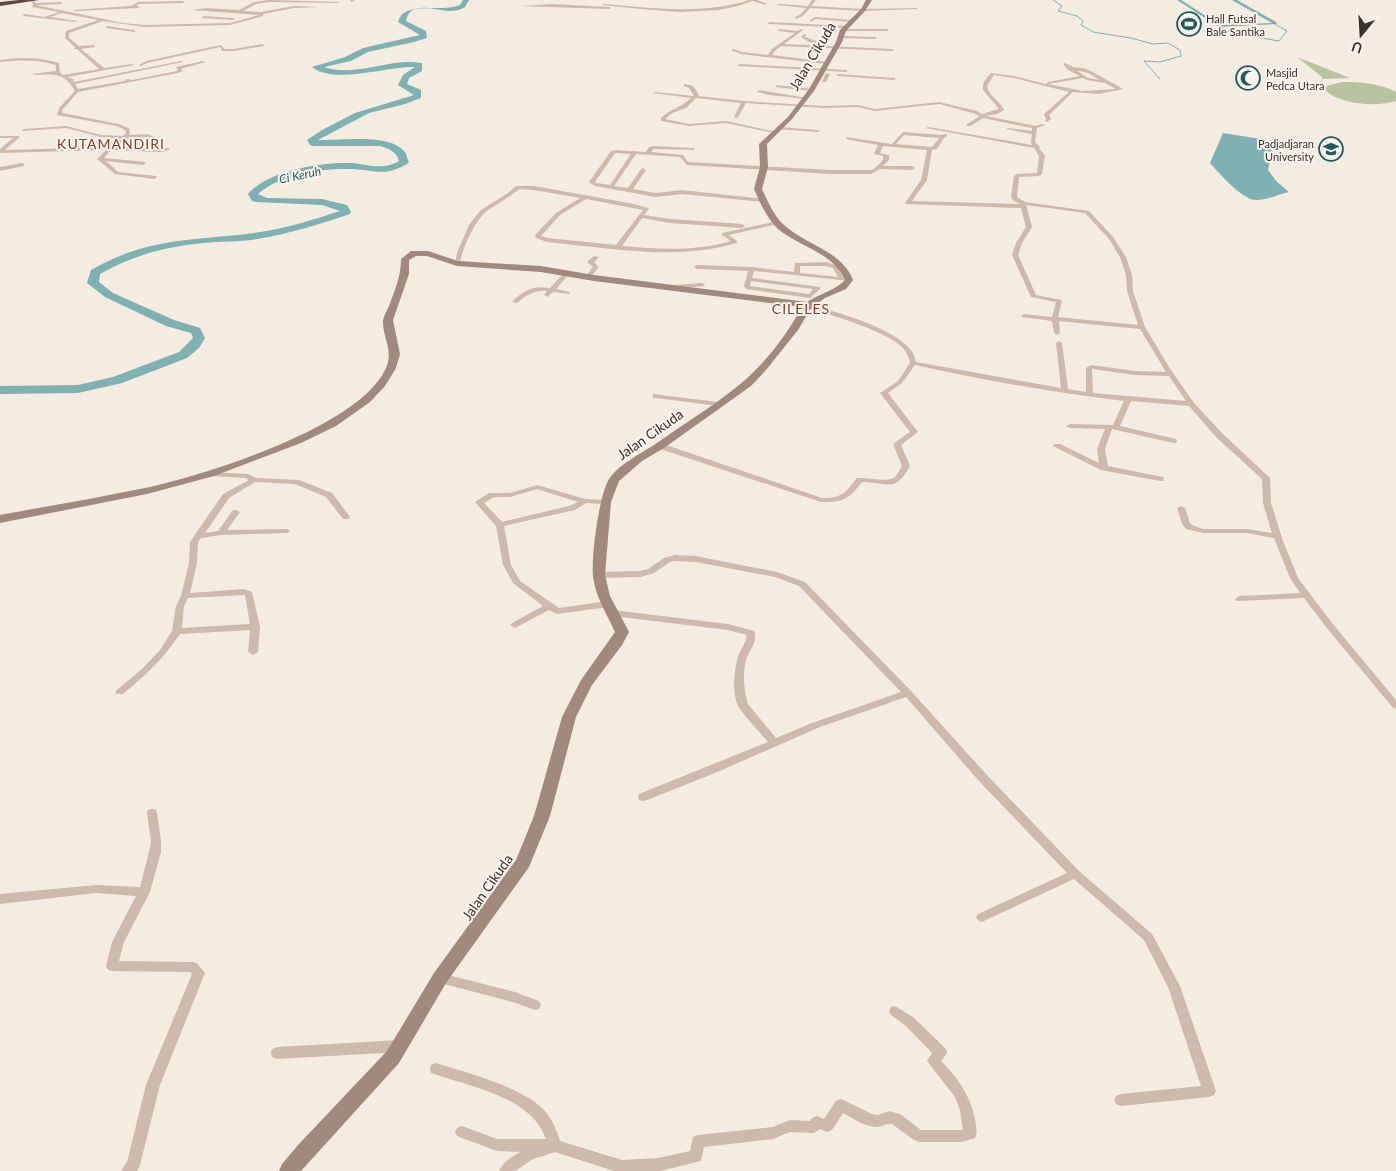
<svg xmlns="http://www.w3.org/2000/svg" width="1396" height="1171" font-family="Lato,sans-serif">
	<style>
		.green { fill: #b8c4a0 }
		.water { fill: #7fb1b2 }
		.lines { fill: none; stroke-linecap: round; stroke-linejoin: round }
		.stream { stroke: #7fb1b2; stroke-width: 1 }
		.canal { fill: #7fb1b2; fill-rule: evenodd }
		.river { fill: #7fb1b2; fill-rule: evenodd }
		.street { fill: #cdbaac; fill-rule: evenodd }
		.secondary { fill: #a1897d; fill-rule: evenodd }
		.highway { fill: #5c4a42; fill-rule: evenodd }
		.labels { text-anchor: middle; dominant-baseline: central; stroke-width: 4; stroke-linejoin: round; paint-order: stroke }
		.far-poi-label { font-size: 11px; fill: #3b302b; stroke: #fbf5ee; text-anchor: start }
		.far-water-label { font-size: 12px; font-style: italic; fill: #1f5b5e; stroke: #fbf5ee }
		.street-label { font-size: 14px; fill: #3b302b; stroke: #fbf5ee }
		.far-quarter-label { font-size: 14px; letter-spacing: 1px; fill: #8c3922; stroke: #fbf5ee }
	</style>
	<rect width="100%" height="100%" fill="#f4ebe1"/>
	<!-- green -->
	<g class="green">
		<polygon points="1297,57 1350,78 1322,79 1322,77"/>
		<path d="M1342,82C1360,82 1380,83 1396,92V101C1377,107 1340,105 1325,90L1327,86Z"/>
	</g>
	<!-- water -->
	<path class="water" d="M1223,133L1274,141L1268,170L1277,182L1289,192C1279,194 1267,200 1257,200C1243,201 1220,174 1210,163Z"/>
	<g class="lines">
		<!-- stream -->
		<g class="stream">
			<polyline points="1053,0 1062,6 1058,11 1077,16 1083,21 1081,25 1093,32 1131,38 1153,44 1168,43 1180,50 1181,56 1160,62 1144,61 1160,79"/>
			<polyline points="1219,26 1232,33 1279,41 1287,31 1275,24"/>
		</g>
		<!-- canal -->
		<polygon class="canal" points="1177,0 1181,0 1220,25 1272,23 1232,0 1237,0 1276,22 1277,24 1219,27"/>
		<!-- river -->
		<path class="river" d="M463,0H469L465,7C460,10 455,11 449,11C434,10 409,0 406,21L426,31L427,38L414,42L368,52L351,61L324,67C355,78 390,57 422,63V71L409,78L407,84L421,90V98L405,104L369,113L318,140C340,141 388,133 404,151C407,154 407,159 409,162L407,164C385,177 374,170 351,169C322,168 280,174 258,194L267,198L322,199L347,205L351,212L350,214C320,224 288,234 257,239C239,242 220,241 203,243C164,247 134,255 100,274L99,282L113,293L174,320L200,328L205,338L199,348L187,358L122,383L78,393L0,394V386L78,385L113,377L179,352L193,338L191,333L166,326L105,297L87,283L91,270C149,237 192,241 254,233C283,229 313,220 340,211L322,205L256,202L252,201L248,194C267,171 321,162 350,163C368,164 382,171 399,161C396,151 389,149 380,146H313L310,145L307,140L322,130L355,113L414,95L398,85L403,75L415,67C387,66 334,85 312,67L345,57L363,48L420,35L398,22C403,0 440,13 460,5Z"/>
		<!-- street -->
		<g class="street">
			<path d="M30,0H32L36,3L61,2L62,4L36,5L123,23L144,25L230,23L259,15L192,10L206,8L239,10L254,2L268,0L340,2L338,3L269,2L256,4L243,11L261,12L294,6L319,7L294,8L263,14V16L230,25L144,27L103,21L69,33V38L79,46L95,45L94,47L81,49L104,68L132,64L134,65L67,77L73,79L74,82L181,61L183,62L75,84L78,89L125,81L127,79L132,80L177,71H178L176,67L203,61L205,62L181,69L183,71L178,73L78,92L63,109L62,113L118,124L129,128L130,133L129,135L147,134L162,140V142H160L146,137L127,138L119,147L161,149L169,148V150L161,152L111,150L104,158L145,162V164L143,165L106,161L118,172L156,176L157,177L154,179L115,174L97,159L106,150L0,153V149L13,138H0V136H18L20,137L5,150L113,147L122,139L101,137L66,128L22,131V130L24,129L66,126L101,135L123,136L126,133L125,130L117,126L57,115L59,108L75,91C64,72 54,74 34,75L32,74L56,71V65C38,59 19,60 0,62V60C20,57 40,57 59,63L60,73L63,75L99,69L77,49H74L75,47L65,38L66,31L98,20L62,13L50,17L77,21L75,22L23,16L24,14L44,17L59,12L32,7L33,4Z"/>
			<polygon points="350,0 354,0 354,1 351,2"/>
			<path d="M749,0H757L767,4L765,5L753,1L738,6L719,10L680,12L640,9L602,5L604,4C652,8 703,15 749,0Z"/>
			<polygon points="812,0 816,0 811,6 863,9 916,8 918,9 863,11 810,8 803,16 796,19 795,17 801,14 806,8 776,5 778,4 808,6"/>
			<polygon points="183,1 184,3 139,4 136,6 139,6 138,8 75,11 73,10 131,6 138,2"/>
			<polygon points="553,4 609,7 611,8 609,9 521,6"/>
			<polygon points="203,16 233,18 235,19 233,20 202,18"/>
			<polygon points="815,17 852,20 854,21 852,22 816,19 810,22 810,20"/>
			<polygon points="769,22 846,26 848,27 846,28 768,24"/>
			<polygon points="107,26 134,30 136,31 134,32 106,28"/>
			<polygon points="778,29 798,31 801,29 803,30 784,44 892,49 894,50 892,51 781,46 775,51 772,55 827,62 826,64 741,54 731,50 733,49 742,52 768,55 772,49 795,33 779,31"/>
			<polygon points="843,29 887,29 889,30 887,31 842,31"/>
			<polygon points="804,34 806,34 805,37 822,43 820,44 809,42 801,37"/>
			<polygon points="841,36 875,37 877,38 875,39 840,38"/>
			<polygon points="263,44 264,46 234,51 222,51 220,47 147,63 141,66 139,65 146,61 221,45 224,49 234,49"/>
			<path d="M1065,63L1073,67L1083,68L1091,71L1123,89L1099,94L1073,92L1049,115L1051,119L1047,122L1045,121L1046,119L1044,114L1069,92L1014,78L994,75L987,86C988,95 1000,101 1004,110L997,114L986,116L1035,126L1043,124L1045,125L1037,128L1035,142L1040,147L1039,148L1045,156L1042,174L1039,176L1019,177L1017,197L1025,202L1089,211L1113,237L1126,257L1132,275L1133,291L1145,327L1169,367L1194,403L1222,433L1270,478L1271,503L1283,541L1298,578L1332,623L1396,700V709L1393,708L1326,627L1304,598L1236,601L1235,599L1239,596L1300,593L1290,578L1274,538L1247,533H1203L1186,529L1182,524L1177,508L1181,506L1185,508L1190,523L1192,525L1203,529H1247L1272,533L1263,503L1262,479L1216,437L1189,406L1131,401L1120,426L1176,439L1177,441L1176,443H1173L1112,429L1105,449L1108,466L1163,477L1164,479L1163,481H1160L1101,470L1053,446L1054,444H1060L1099,463L1097,449L1105,429L1070,428L1066,426L1070,424L1113,425L1124,401C1054,393 984,380 915,365L902,383L888,393L918,432L901,445L910,466C894,494 889,482 862,482C848,500 844,502 821,502L657,448L656,446L657,444H663L822,498C842,498 845,493 857,478C868,477 889,483 895,477C898,474 900,469 902,466L893,444L910,432L880,393L898,381L910,363C909,359 908,355 906,352C892,331 829,315 805,307L804,306L807,304C834,311 891,327 909,348C913,352 915,357 916,362L1061,388L1056,343L1059,341L1062,343L1068,389L1086,392V368L1091,365L1135,371L1166,372L1140,329L1059,321L1060,333L1057,335L1054,333L1052,321L1022,317L1021,316L1024,314L1052,317L1056,302L1031,297L1012,255L1016,243L1026,227L1021,208L906,204L905,203L921,180L927,150L883,146L880,153L889,155V160L883,166H912L915,168L912,170L880,169L871,174H831L687,165L680,157L636,154L614,186L628,188L641,169L643,168L646,170L633,189L656,193L682,190L765,199V201L763,202L682,194L656,197L595,186L589,182L611,151L616,150L646,152L649,147L654,146L692,148H694V150L654,149L651,152L683,155L688,162L831,170H870L874,169L883,160V156L874,154L878,145L846,139V137L892,144L903,132L941,135L947,134V136L944,138L937,149L932,150L927,180L912,201L1021,204L1014,201L1011,197L1014,176L1017,174L1037,173L1039,156L1034,148L926,128L928,127L1032,145L1031,142L1032,134L1006,129L1008,128L1032,131V128L983,118L971,126H967V124L980,116L973,113L939,104L875,111L858,107L824,108L746,103L738,117L736,118L734,117L741,103L696,98L686,108L672,113L665,119L689,124L726,121L776,132L774,133L726,123L689,126L661,121V118C670,109 681,108 691,98L653,93L655,92L694,96L689,88L683,86L685,84L693,86L699,95L698,96L744,101L824,106L858,105L875,109L939,102L977,111L982,114L999,109L983,90C982,82 987,78 991,73L1014,76L1046,84L1048,82L1080,76L1068,70L1063,64ZM1076,70L1088,73L1100,80L1088,78ZM1083,78L1087,80L1105,83L1116,89L1083,91L1048,84ZM904,135L939,138L932,147L896,144ZM615,153L631,154L610,185L597,183L595,182ZM1026,205L1085,213L1109,239L1120,257L1126,275L1127,291L1138,325L1058,317L1062,301L1061,300L1036,295L1018,255L1022,243L1032,227ZM1092,369L1135,375L1169,376L1186,401L1093,393Z"/>
			<polygon points="739,64 846,70 848,71 846,72 738,66"/>
			<polygon points="826,73 830,74 826,82 822,82"/>
			<polygon points="838,74 894,78 896,79 894,80 836,76"/>
			<polygon points="777,85 812,89 814,90 812,91 775,87"/>
			<polygon points="759,90 807,98 805,99 770,95 757,92"/>
			<polygon points="779,127 818,130 820,131 818,132 777,129 777,127"/>
			<polygon points="22,163 24,164 24,166 0,171 0,167"/>
			<path d="M516,186H534L634,204L648,208L649,209L644,215L670,219L742,224L745,226L742,228L670,223L642,218L622,246C658,249 695,252 731,241L722,235V233L778,221L781,223L729,235L737,241V243C675,261 610,248 547,242L536,238L535,235L556,213L580,198L534,190L519,189C509,198 498,203 487,211C475,220 462,249 460,263L455,264L457,253L469,225L476,216L481,210L508,193ZM586,199L643,210L616,245L548,238L541,236L560,215Z"/>
			<polygon points="594,256 599,257 594,262 599,267 590,278 586,278 585,277 593,267 587,262"/>
			<path d="M827,262L837,266L844,278L851,279V281L754,271L752,278L820,287V289L810,298L746,289L744,286L748,271L697,269L694,267L697,265L751,267L794,272L795,263ZM800,266H826L833,268L838,277L800,273ZM751,281L813,289L809,294L750,286Z"/>
			<path d="M566,272L569,274L556,289L570,292V294L553,292L547,297L544,295L547,291C534,290 527,295 517,303L512,302C523,290 534,285 550,288L564,273Z"/>
			<polygon points="702,283 705,285 704,286 674,289 671,287 674,285"/>
			<polygon points="653,394 718,402 722,404 718,406 656,398 653,398"/>
			<path d="M207,472L248,474L256,478L299,480L332,493L350,517L349,519H343L326,497L295,484L255,482L229,498L205,533L218,531L233,510H236L240,512L227,530L287,529L291,531L287,533L221,535L201,538L198,542L197,563L190,593L244,589L252,592L260,627L258,652L253,655L248,652L250,630L180,634C162,660 147,674 123,694H117L115,692L117,690L142,669L160,650L172,631L176,606L181,596L189,563L190,542L223,494L249,480L246,478L210,476L206,474ZM243,595H245L250,624L182,628L184,606L188,598Z"/>
			<path d="M537,485L585,499L605,500L609,502L605,504L586,503L575,510L504,526L511,565L520,581L559,608L608,601L612,604L608,607L557,614L549,610L515,628L510,625L512,623L543,606L513,583L503,565L496,526L475,502L489,493H510ZM537,489L578,502L569,506L502,522L484,503L494,497H510Z"/>
			<path d="M675,555L696,556L777,572L805,582L911,691L986,774L1079,871L1152,934L1180,986L1216,1091L1214,1095L1209,1097L1121,1106L1116,1104L1114,1100L1116,1096L1121,1094L1201,1086L1168,987L1144,940L1074,879L986,920L982,922L978,920L976,917L978,914L1067,873L978,780L906,697L820,727L715,773L647,800L643,801L639,800L638,797L639,794L768,742C760,732 744,716 738,706C732,693 734,673 737,660C739,651 746,644 747,635L728,630L613,616L609,613L610,611L613,610L728,624L754,631C759,642 747,653 745,664C743,677 744,691 748,704L776,738L812,723L901,692L799,586L775,577L696,562L675,561L670,562L654,573L641,577L599,578L595,575L599,572L640,571L648,569L664,558Z"/>
			<polygon points="152,809 156,810 157,813 161,841 161,852 150,892 124,942 119,961 193,962 197,963 205,973 160,1085 140,1165 137,1171 121,1171 127,1162 146,1085 192,974 190,972 112,971 108,970 106,966 112,942 136,896 96,893 0,904 0,894 96,885 140,887 149,852 151,841 147,813 148,810"/>
			<polygon points="440,973 515,992 539,1001 541,1005 539,1009 535,1010 513,1002 440,983 436,982 434,978 436,974"/>
			<path d="M895,1006L914,1018L946,1049L947,1053L941,1061C958,1078 970,1095 975,1119C976,1126 978,1132 975,1138L962,1142H919L914,1140L892,1124C886,1123 882,1127 877,1127C865,1127 853,1118 843,1113L832,1130L827,1132L820,1129L814,1133L790,1132L773,1139L704,1147L701,1161L660,1171H614L555,1152L533,1159L515,1171H499C503,1162 512,1156 521,1152L497,1151L462,1138L457,1136L455,1132L457,1128L462,1126L497,1139H546C531,1096 470,1087 431,1073L430,1069L431,1065L436,1063C466,1073 524,1087 545,1111C552,1119 557,1131 560,1141L622,1160L658,1158L690,1151L693,1137L698,1135L773,1127L790,1120L810,1121L812,1118L817,1116L824,1119L836,1101L841,1099L872,1114L878,1115L889,1111L900,1114L921,1130H963L960,1110L955,1097L927,1061L932,1053L906,1026L891,1015L889,1011L891,1007Z"/>
			<polygon points="400,1040 405,1042 406,1046 405,1050 400,1052 277,1059 272,1057 271,1053 272,1049 277,1047"/>
		</g>
		<!-- secondary -->
		<path class="secondary" d="M866,0H872L865,11L846,31L842,42L814,91L792,119L767,144L768,167L762,189C768,202 774,216 784,225C806,245 842,251 853,280L846,289L825,298L811,308L798,330L766,370L751,386L664,448L642,461L619,481L611,502L605,575L610,596L629,632L622,645L592,685L576,717L550,816L529,867L446,983L399,1063L301,1171H279L282,1164L299,1144L387,1051L434,973L516,860L534,816L562,717L581,680L615,632C607,614 595,596 593,576C591,557 599,495 609,479C620,463 644,452 660,441C688,421 718,403 744,381C767,361 787,334 802,307L594,281L541,272L457,266L427,256H416L409,260V274L393,320L400,354L396,368L385,386L370,402L336,426L301,443L214,476L147,494L0,523V515C48,506 97,498 145,488C205,475 360,427 386,368C394,350 382,337 383,320C384,316 387,310 389,306C395,290 401,276 401,259L411,251H428L458,261L541,266L594,275L807,302C819,294 836,290 845,280C834,253 798,246 778,229C767,218 760,203 754,189L760,167L759,144L788,117L809,89L836,42L840,30L861,9Z"/>
		<!-- highway -->
		<polygon class="highway" points="19,0 39,0 0,6 0,2"/>
	</g>
	<!-- icons -->
	<defs>
		<g id="stadium-ring" transform="scale(1.25)"><circle r="9.5" fill="#fbf5ee" stroke="#1f5b5e" stroke-width="1.5"/><path d="M0-5a6.5 5 0 1 0 0 10a6.5 5 0 1 0 0-10ZM-3.5-1.8h7v3.6h-7Z" fill="#1f5b5e"/></g>
		<g id="mosque-ring" transform="scale(1.25)"><circle r="9.5" fill="#fbf5ee" stroke="#1f5b5e" stroke-width="1.5"/><path d="M3.5-4.9A6 6 0 1 0 3.5 4.9A5 5 0 1 1 3.5-4.9Z" fill="#1f5b5e"/></g>
		<g id="university-ring" transform="scale(1.25)"><circle r="9.5" fill="#fbf5ee" stroke="#1f5b5e" stroke-width="1.5"/><path d="M0-5L7-2L0 1L-7-2ZM-4 1L0 2.5L4 1V4Q0 6-4 4Z" fill="#1f5b5e"/></g>
	</defs>
	<g fill-rule="evenodd">
		<use href="#stadium-ring" x="1189" y="24"/>
		<use href="#mosque-ring" x="1248" y="78"/>
		<use href="#university-ring" x="1331" y="149"/>
	</g>
	<g class="labels">
		<!-- far-poi labels -->
		<g class="far-poi-label">
			<text x="1206" y="18">Hall Futsal<tspan x="1206" dy="13">Bale Santika</tspan></text>
			<text x="1266" y="72">Masjid<tspan x="1266" dy="13">Pedca Utara</tspan></text>
			<text x="1314" y="143" text-anchor="end">Padjadjaran<tspan x="1314" dy="13">University</tspan></text>
		</g>
		<!-- far-water labels -->
		<g class="far-water-label">
			<text transform="translate(300 175) rotate(-12)">Ci Keruh</text>
		</g>
		<!-- street labels -->
		<g class="street-label">
			<text transform="translate(812 56) rotate(-59)">Jalan Cikuda</text>
			<text transform="translate(650 434) rotate(-35)">Jalan Cikuda</text>
			<text transform="translate(487 887) rotate(-55)">Jalan Cikuda</text>
		</g>
		<!-- far-quarter labels -->
		<g class="far-quarter-label">
			<text x="111" y="143">KUTAMANDIRI</text>
			<text x="801" y="308">CILELES</text>
		</g>
	</g>
	<!-- north arrow -->
	<g transform="translate(1361 35) rotate(198)" stroke="#fbf5ee" stroke-width="4" paint-order="stroke">
	<path d="M0-4L9 19L0 12L-9 19Z" fill="#3b302b"/>
	<text y="-8" font-size="14" font-weight="bold" text-anchor="middle" fill="#3b302b">U</text>
	</g>
</svg>
